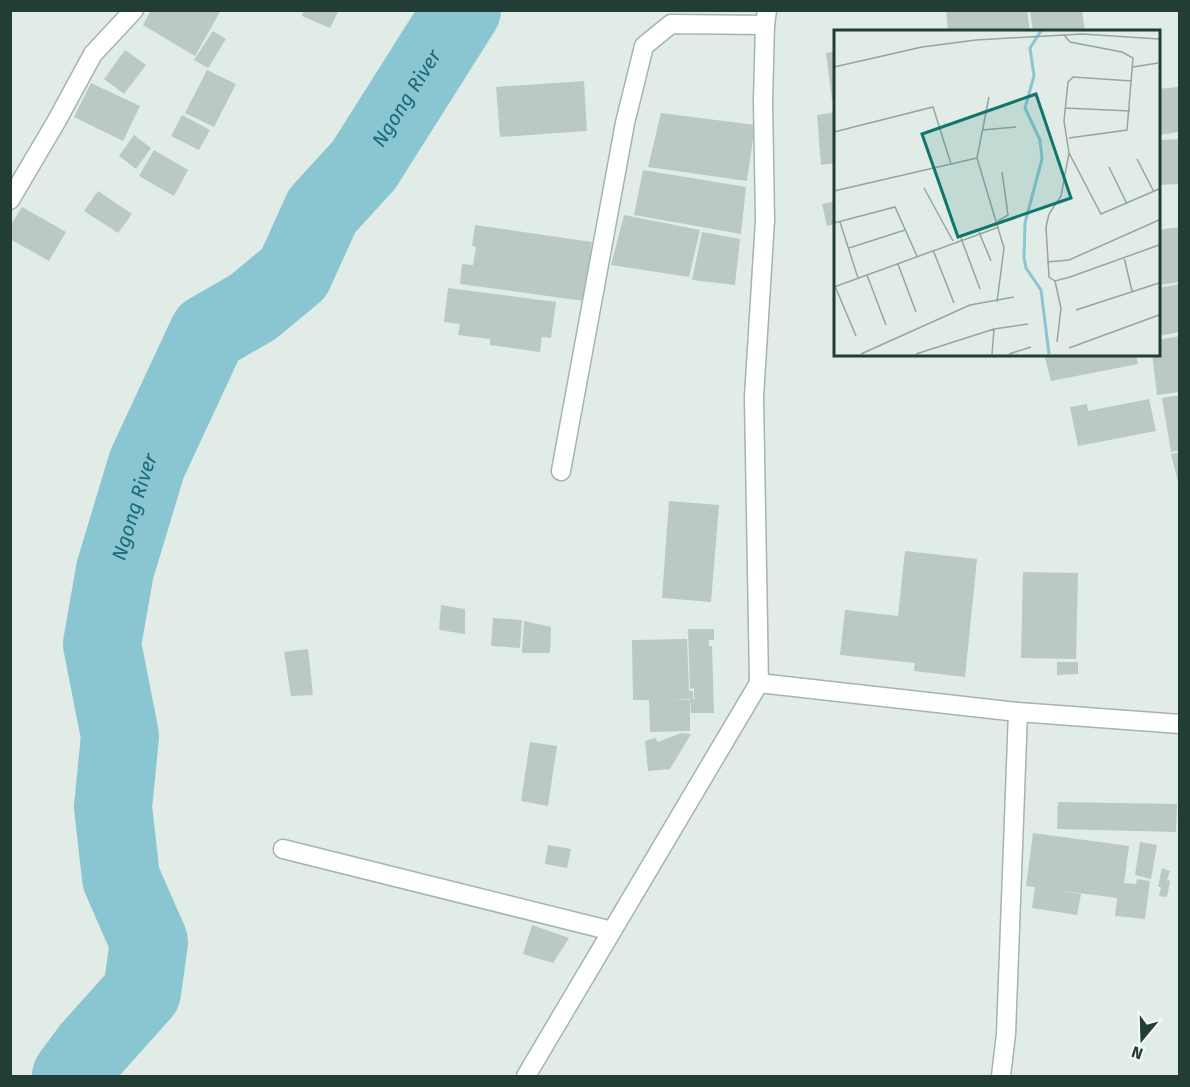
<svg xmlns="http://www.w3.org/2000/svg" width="1190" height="1087" font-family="'Fira Sans',sans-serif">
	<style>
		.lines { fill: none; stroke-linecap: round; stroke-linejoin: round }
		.river { stroke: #89c6d1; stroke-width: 78 }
		.building { fill: #bac9c3 }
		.minor-casing { stroke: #a4b4ae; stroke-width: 21 }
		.minor { stroke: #fff; stroke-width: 18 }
		.labels { text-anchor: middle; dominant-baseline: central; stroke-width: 6; stroke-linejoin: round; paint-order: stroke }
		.water-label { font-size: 20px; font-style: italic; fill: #1b6979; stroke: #f2f8f5 }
		.inset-river { fill: none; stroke: #89c6d1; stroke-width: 3 }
		.inset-road { fill: none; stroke: #94a6a0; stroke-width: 1.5 }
		.view { fill: #0f766e; fill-opacity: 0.15; stroke: #0f766e; stroke-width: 3 }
		.inset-edge { fill: none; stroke: #213d35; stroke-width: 3 }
	</style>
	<rect width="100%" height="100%" fill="#e1ece7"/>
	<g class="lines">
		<!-- river -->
		<path class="river" id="s1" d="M71,1076L91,1049L142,992L149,942L121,878L113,807L120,736L102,644L115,570L147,464L208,333L253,307L294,273L322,211L364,165L462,10"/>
	</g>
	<!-- building -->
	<g class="building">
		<polygon points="151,10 221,10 195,56 143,25"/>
		<polygon points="304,10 339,10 330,28 302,16"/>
		<polygon points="946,10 1027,10 1030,32 948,32"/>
		<polygon points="1030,10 1082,10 1085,32 1033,32"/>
		<polygon points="213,31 226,39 208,68 194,60"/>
		<polygon points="125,50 146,65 124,94 104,79"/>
		<polygon points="836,51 836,99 832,100 826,53"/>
		<polygon points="207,70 236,84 214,127 185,113"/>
		<polygon points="584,81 587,131 500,137 496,87"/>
		<polygon points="91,83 140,106 123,141 74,117"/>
		<polygon points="1178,87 1178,96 1180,96 1180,132 1158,135 1158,89"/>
		<polygon points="836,112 836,163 821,165 817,115"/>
		<polygon points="661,113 755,125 747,181 648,167"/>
		<polygon points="182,115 210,130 199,150 171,136"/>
		<polygon points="134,135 151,148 136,169 119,156"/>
		<polygon points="1180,139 1180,184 1158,185 1158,140"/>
		<polygon points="154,150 188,170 174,196 139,176"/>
		<polygon points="643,170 746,187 741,234 634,215"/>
		<polygon points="98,191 132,214 118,233 84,211"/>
		<polygon points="836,201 836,224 827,226 822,204"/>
		<polygon points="22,207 66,232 49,261 10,239 10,226"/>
		<polygon points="624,215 700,230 689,277 611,265"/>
		<polygon points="475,225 592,242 584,301 460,284 462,264 473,265 476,247 472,246"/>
		<polygon points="1180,227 1180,282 1158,285 1158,230"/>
		<polygon points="702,232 740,239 735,285 692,280"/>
		<polygon points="1180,284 1180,332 1158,336 1158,288"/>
		<polygon points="448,288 556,302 551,338 542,337 540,352 490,345 490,339 458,335 460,324 444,322"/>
		<polygon points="1180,336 1180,392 1157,395 1152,354 1158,354 1158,340"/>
		<polygon points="1044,354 1136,354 1138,364 1051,381"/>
		<polygon points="1180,395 1180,450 1171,452 1162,398"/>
		<polygon points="1149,399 1156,431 1078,446 1070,407 1087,404 1088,411"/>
		<polygon points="1180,452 1180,486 1179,486 1171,454"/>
		<polygon points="669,501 719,505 711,602 662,598"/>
		<polygon points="905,551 977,559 965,677 914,671 915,663 840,655 845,610 898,616"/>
		<polygon points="1023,572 1078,573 1076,659 1021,658"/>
		<polygon points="441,605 465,609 465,634 439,630"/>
		<polygon points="493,618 522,620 520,648 491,646"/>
		<polygon points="524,621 551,627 550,653 522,653"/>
		<polygon points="688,629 714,629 714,640 709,640 709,646 712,646 714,713 691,713 690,699 673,699 690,700 690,731 650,732 649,700 633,700 632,640 687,639 689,691 693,691 693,699 694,699 694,688 690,689"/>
		<polygon points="308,649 313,695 291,696 284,652"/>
		<polygon points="1057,662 1078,662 1078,674 1057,675"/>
		<polygon points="681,733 691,734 670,769 648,771 645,741 655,738 658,742"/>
		<polygon points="530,742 557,746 548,806 521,801"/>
		<polygon points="1058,802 1177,804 1176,832 1057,829"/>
		<polygon points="1033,833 1129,846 1124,883 1136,884 1137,879 1150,881 1145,919 1115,916 1117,898 1056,890 1081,894 1077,915 1032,908 1035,887 1026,886"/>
		<polygon points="1140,842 1157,845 1151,879 1135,875"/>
		<polygon points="548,845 571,849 567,868 545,864"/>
		<polygon points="1162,868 1170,871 1167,880 1170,881 1167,897 1159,896 1161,887 1158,887"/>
		<polygon points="532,925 569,938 553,963 523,954"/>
	</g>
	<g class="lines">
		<!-- minor casing -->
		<g class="minor-casing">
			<g id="minor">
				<polyline points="10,200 56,122 93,54 134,10"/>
				<polyline points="561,471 625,123 644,46 671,24 765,25"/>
				<polyline points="759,683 1018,712 1180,724"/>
				<polyline points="283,849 612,931"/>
				<polyline points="526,1076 759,683 754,397 765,220 763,101 765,25 767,10"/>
				<polyline points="1001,1076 1006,1034 1018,712"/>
			</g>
		</g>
		<!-- minor -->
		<use href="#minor" class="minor"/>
	</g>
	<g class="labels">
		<!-- water labels -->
		<g class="water-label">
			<text stroke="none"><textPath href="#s1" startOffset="1112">Ngong River</textPath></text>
			<text stroke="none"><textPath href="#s1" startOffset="608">Ngong River</textPath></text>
		</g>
	</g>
	<!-- overview -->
	<g transform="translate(834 30)">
		<rect width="326" height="326" fill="#e1ece7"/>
		<path class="inset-river" d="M207,1L196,18L200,46L191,78L206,110L208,129L191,193L190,228L192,238L207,260L215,324"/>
		<path class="inset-road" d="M230,5L236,12L288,22L299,28L293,100L235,108M0,37L88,17L142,10L248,4L325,9M299,37L324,33M298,51L239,47L234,52L230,91L235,123L227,166L215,184L212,197L215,247L221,251L236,247L325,215M155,67L143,128L170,218L163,272M231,78L296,81M148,100L182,97M0,102L99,77L117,134M235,123L267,184L325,159M303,129L320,162M275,137L293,174M90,158L119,211M0,161L143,128M164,191L174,185L168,142M6,192L24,248M0,193L61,177L83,226M145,202L157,231M127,208L146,259M15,218L71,200M99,220L120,273M290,227L298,261M213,232L235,230L325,190M64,234L82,282M33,245L52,295M221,251L227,278L223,312M1,256L22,306M0,257L165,197M242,280L325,253M235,318L325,285M27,324L136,275L180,267M82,324L160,299L194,294M158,324L160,299M175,324L197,317"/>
		<path class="view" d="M202,64L237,168L124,207L88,104Z"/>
		<rect width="326" height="326" class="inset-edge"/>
	</g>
	<!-- border -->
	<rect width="1190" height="1087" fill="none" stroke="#213d35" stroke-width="24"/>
	<!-- north arrow -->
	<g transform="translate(1142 1039) rotate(199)" stroke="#f2f8f5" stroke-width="4.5" paint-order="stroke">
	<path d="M0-4.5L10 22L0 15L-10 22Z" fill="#213d35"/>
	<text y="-9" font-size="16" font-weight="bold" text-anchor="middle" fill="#213d35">N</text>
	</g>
</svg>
